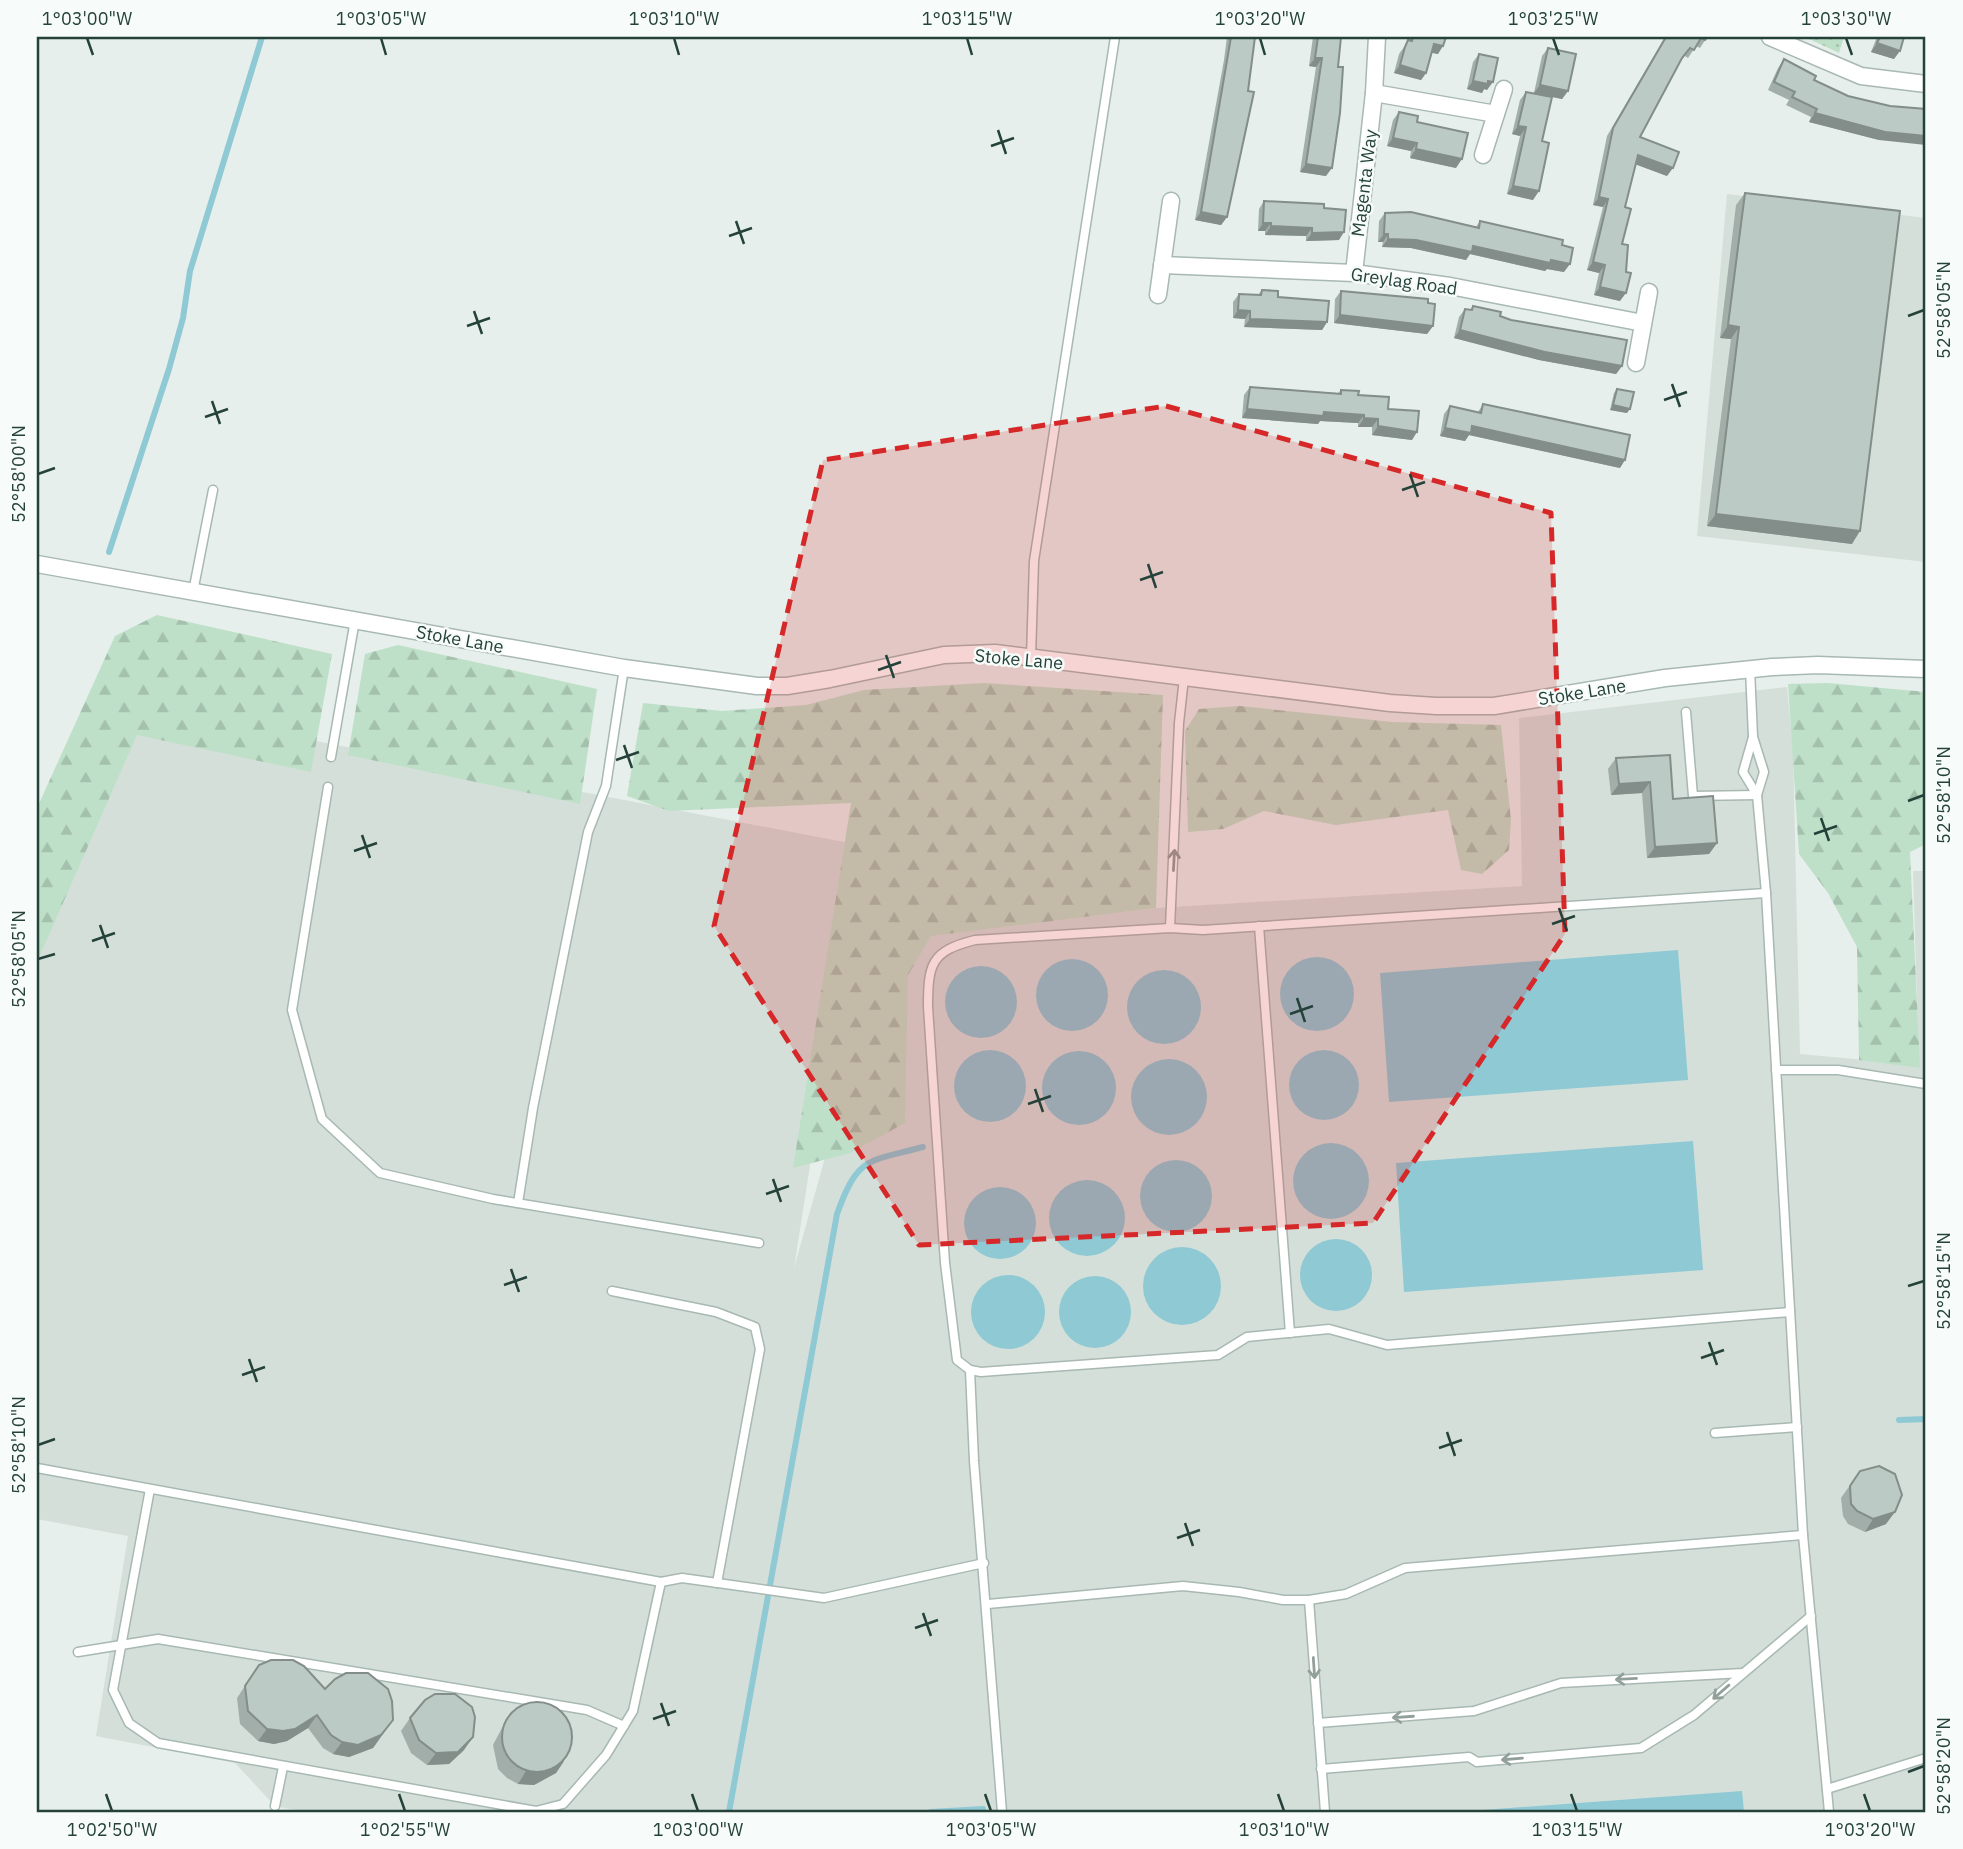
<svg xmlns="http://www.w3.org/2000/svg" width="1963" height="1849" font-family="'IBM Plex Sans',sans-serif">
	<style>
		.built { fill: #d4dfda }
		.green { fill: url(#green-dots) }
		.forest { fill: url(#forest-firs) }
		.water { fill: #8ec9d4 }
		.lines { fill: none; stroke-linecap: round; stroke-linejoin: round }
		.stream { stroke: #8ec9d4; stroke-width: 6 }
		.service-casing { stroke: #a8b8b2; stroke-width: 11 }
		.minor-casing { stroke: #a8b8b2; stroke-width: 19 }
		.service { stroke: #fff; stroke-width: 8 }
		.minor { stroke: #fff; stroke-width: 16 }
		.wall { fill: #a1aea9 }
		.shaded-wall { fill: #838d89 }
		.building { fill: #bbcac4; stroke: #838d89; stroke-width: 2 }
		.oneway { stroke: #92a09c }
		.marked { fill: #d62828; fill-opacity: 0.2; stroke: #d62828; stroke-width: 5; stroke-dasharray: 14 9; stroke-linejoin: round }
		.ticks { fill: none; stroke: #24423a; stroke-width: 2.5 }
		.labels { text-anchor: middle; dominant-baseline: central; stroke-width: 5; stroke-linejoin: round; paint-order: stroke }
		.street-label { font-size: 18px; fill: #24423a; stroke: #f7fbf9 }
		.neatline { fill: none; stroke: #24423a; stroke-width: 2.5 }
		.ticks-label { font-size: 18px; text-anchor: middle; fill: #24423a }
	</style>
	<defs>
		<pattern id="green-dots" width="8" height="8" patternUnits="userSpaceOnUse" patternTransform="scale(1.75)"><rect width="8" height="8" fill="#bfe0c8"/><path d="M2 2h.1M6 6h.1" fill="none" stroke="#a4c1ad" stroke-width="1.8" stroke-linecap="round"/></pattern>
		<pattern id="forest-firs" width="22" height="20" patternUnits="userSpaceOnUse" patternTransform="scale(1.75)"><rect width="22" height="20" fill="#bfe0c8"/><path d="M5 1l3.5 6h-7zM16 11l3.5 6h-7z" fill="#a4c1ad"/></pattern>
	</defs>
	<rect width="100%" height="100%" fill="#e6efeb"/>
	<!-- built -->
	<g class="built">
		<polygon points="1727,194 1926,218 1926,562 1697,536"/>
		<polygon points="1787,687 1793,752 1800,1054 1919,1065 1913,871 1926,871 1926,1812 305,1812 275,1806 235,1763 96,1736 128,1536 37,1519 37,892 127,705 860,845 794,1268 886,941 1156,908 1522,886 1519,718"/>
	</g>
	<!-- green -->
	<polygon class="green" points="1805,37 1844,37 1839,53"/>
	<!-- forest -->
	<g class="forest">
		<polygon points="157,615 332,654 311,772 137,735 37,962 37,808 115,636"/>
		<polygon points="398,645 597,689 580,804 348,755 365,654"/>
		<polygon points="984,683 1163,695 1156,908 931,936 908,975 905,1123 850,1153 793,1168 851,803 669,811 627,796 643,703 722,711 806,705 864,690"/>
		<polygon points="1828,683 1926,692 1926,844 1910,852 1920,1068 1859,1060 1857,947 1828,893 1799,854 1788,684"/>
		<polygon points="1240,706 1392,722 1501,725 1511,820 1509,850 1482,874 1461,870 1448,810 1336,825 1264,811 1223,829 1188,832 1185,731 1199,709"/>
	</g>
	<!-- water -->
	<g class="water">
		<polygon points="1678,950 1688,1080 1389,1102 1380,973"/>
		<circle cx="1317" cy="994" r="37"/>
		<circle cx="1072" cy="995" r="36"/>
		<circle cx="981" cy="1002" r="36"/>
		<circle cx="1164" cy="1007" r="37"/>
		<circle cx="1324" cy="1085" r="35"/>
		<circle cx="990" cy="1086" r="36"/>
		<circle cx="1079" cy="1088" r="37"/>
		<circle cx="1169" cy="1097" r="38"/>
		<polygon points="1693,1141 1703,1270 1404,1292 1396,1163"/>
		<circle cx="1331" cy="1181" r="38"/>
		<circle cx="1176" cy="1196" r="36"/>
		<circle cx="1087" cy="1218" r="38"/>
		<circle cx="1000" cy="1223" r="36"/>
		<circle cx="1336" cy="1275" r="36"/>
		<circle cx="1182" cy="1286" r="39"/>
		<circle cx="1008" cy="1312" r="37"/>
		<circle cx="1095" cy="1312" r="36"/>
		<polygon points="1742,1791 1744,1812 1455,1812"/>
	</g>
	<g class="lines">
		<!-- stream -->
		<g class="stream">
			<polyline points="109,552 169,369 183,318 190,271 262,37"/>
			<polyline points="1899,1420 1926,1419"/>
			<path d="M729,1812L837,1214C858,1156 867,1162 923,1147"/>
			<polyline points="931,1812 983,1809"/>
		</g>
		<!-- service casing -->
		<g class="service-casing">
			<g id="service">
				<polyline points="193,592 213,490"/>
				<polyline points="1031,657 1034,561 1115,37"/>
				<polyline points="1750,669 1753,737 1764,772 1757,795 1766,893 1803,1535 1829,1812"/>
				<polyline points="1686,712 1693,796 1757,795"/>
				<polyline points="1753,737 1743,772 1757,795"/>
				<polyline points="331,757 355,620"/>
				<polyline points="328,787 292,1010 322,1119 380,1173 493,1199 759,1243"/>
				<path d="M1766,893L1203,930L1170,928L975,940C931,951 928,964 928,1007L945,1263L957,1360L970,1370L981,1372L1218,1355L1247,1337L1329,1329L1387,1345L1790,1312"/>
				<polyline points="1259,926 1290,1333"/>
				<polyline points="1170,928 1179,723 1184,678"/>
				<polyline points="1776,1070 1838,1070 1926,1084"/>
				<polyline points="518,1203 533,1108 588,832 606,786 624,668"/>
				<polyline points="612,1291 716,1312 755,1327 760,1349 717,1583"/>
				<polyline points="970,1370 974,1461 1002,1812"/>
				<polyline points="1715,1433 1797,1427"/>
				<polyline points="37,1468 661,1582 682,1578 824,1598 984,1563"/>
				<polyline points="150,1489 113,1690 129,1723 158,1743 536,1811 563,1804 606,1755 633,1711 661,1582"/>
				<polyline points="1309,1600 1325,1812"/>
				<polyline points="988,1604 1183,1586 1239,1592 1283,1600 1309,1600 1346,1594 1405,1568 1803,1535"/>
				<polyline points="78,1652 158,1639 587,1710 624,1726"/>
				<polyline points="1318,1723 1474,1711 1561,1683 1743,1673"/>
				<polyline points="1321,1769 1469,1757 1477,1762 1641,1748 1694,1715 1811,1616"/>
				<polyline points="1827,1789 1926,1758"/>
				<polyline points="275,1806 283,1767"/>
			</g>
		</g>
		<!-- minor casing -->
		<g class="minor-casing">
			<g id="minor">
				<polyline points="1770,37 1861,76 1926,84"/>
				<polyline points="1374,93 1496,114"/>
				<polyline points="1483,155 1504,89"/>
				<polyline points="1162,265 1354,273 1450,286 1643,323"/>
				<polyline points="1354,273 1374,93 1377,37"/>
				<polyline points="1158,295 1171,201"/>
				<polyline points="1636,363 1649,292"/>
				<polyline points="37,564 624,668 757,686 787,686 830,679 944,655 995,653 1390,703 1436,706 1494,706 1665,678 1772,667 1818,665 1926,669"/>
			</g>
		</g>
		<!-- service -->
		<use href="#service" class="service"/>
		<!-- minor -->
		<use href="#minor" class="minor"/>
	</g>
	<!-- wall -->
	<g class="wall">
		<polygon points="1227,37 1255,37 1227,217 1221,225 1195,220 1224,60"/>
		<polygon points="1313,37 1341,37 1326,176 1300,172 1316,67 1309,66"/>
		<polygon points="1410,37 1446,37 1438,54 1432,53 1426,73 1421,80 1394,73 1399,54 1409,40"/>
		<polygon points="1665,37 1707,37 1700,48 1696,46 1688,58 1685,56 1680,62 1640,137 1667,176 1635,164 1625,207 1620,301 1594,295 1599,273 1587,270 1603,207 1593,205 1607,136"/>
		<polygon points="1877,37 1904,37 1894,59 1871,52"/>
		<polygon points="1548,48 1568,91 1562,99 1534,93 1542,56"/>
		<polygon points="1479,54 1487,90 1484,89 1482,93 1467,89 1473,62"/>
		<polygon points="1784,59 1814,80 1879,140 1809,122 1811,117 1786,105 1789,100 1768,90 1778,68"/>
		<polygon points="1526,92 1542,141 1533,200 1507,194 1520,136 1512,134 1520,100"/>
		<polygon points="1399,112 1417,122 1456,168 1410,158 1411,151 1387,146 1393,120"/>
		<polygon points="1745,193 1852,544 1707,526 1731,339 1720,338 1736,205"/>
		<polygon points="1264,201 1339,240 1306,241 1306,236 1265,235 1265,231 1258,231 1259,209"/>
		<polygon points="1385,213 1476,227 1480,221 1562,245 1564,272 1547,269 1545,271 1470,254 1466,260 1411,248 1382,247 1383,242 1378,242 1379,221"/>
		<polygon points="1262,290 1278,297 1327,322 1322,330 1244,327 1245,319 1233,318 1233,302 1239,294 1258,295"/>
		<polygon points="1341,291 1433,326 1427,334 1334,323 1335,299"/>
		<polygon points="1473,306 1500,316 1622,366 1616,374 1539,360 1454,338 1459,317 1465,309 1470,310"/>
		<polygon points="1250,387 1338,393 1341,390 1358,395 1388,409 1412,440 1372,435 1372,427 1358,427 1358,423 1320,421 1318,424 1242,418 1244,395"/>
		<polygon points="1617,389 1627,413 1610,410 1614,393"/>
		<polygon points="1483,404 1620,468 1469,435 1465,441 1440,436 1444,414 1450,406 1478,412"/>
		<polygon points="1616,758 1673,799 1717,843 1709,854 1647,858 1642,793 1611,795 1608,769"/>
		<polygon points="1860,1471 1886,1524 1865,1532 1848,1524 1843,1516 1841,1498"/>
		<polygon points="259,1665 325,1689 393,1720 373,1748 349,1757 333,1754 323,1748 308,1728 287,1741 274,1744 258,1741 240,1724 237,1698"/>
		<polygon points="513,1711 564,1761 556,1773 534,1785 518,1784 507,1778 498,1769 493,1745 504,1724"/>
		<polygon points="410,1718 464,1750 449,1764 427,1765 411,1753 401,1731"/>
	</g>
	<!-- shaded-wall -->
	<g class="shaded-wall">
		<polygon points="1877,43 1900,51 1894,59 1871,52"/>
		<polygon points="1434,44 1443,46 1438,54 1429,52"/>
		<polygon points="1315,58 1322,58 1316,67 1309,66"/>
		<polygon points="1400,65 1426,73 1421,80 1394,73"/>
		<polygon points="1473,81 1488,81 1493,82 1487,90 1484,89 1482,93 1467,89"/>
		<polygon points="1540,85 1568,91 1562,99 1534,93"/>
		<polygon points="1815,113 1926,136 1926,145 1879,140 1809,122"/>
		<polygon points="1518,126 1526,127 1520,136 1512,134"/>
		<polygon points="1393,138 1417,143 1411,151 1387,146"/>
		<polygon points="1416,149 1462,159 1456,168 1410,158"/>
		<polygon points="1638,155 1673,168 1667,176 1632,163"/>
		<polygon points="1306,164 1332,168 1326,176 1300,172"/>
		<polygon points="1513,186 1539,191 1533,200 1507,194"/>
		<polygon points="1599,197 1608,199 1603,207 1593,205"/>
		<polygon points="1201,212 1227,217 1221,225 1195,220"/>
		<polygon points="1263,223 1271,223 1265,231 1258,231"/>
		<polygon points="1271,226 1312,228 1306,236 1265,235"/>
		<polygon points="1344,232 1339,240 1306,241 1312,233"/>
		<polygon points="1384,234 1388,234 1383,242 1378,242"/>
		<polygon points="1388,239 1416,240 1473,246 1570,264 1564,272 1547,269 1545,271 1470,254 1466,260 1411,248 1382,247"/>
		<polygon points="1593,262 1605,265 1599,273 1587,270"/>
		<polygon points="1600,287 1626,293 1620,301 1594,295"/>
		<polygon points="1238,310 1250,311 1245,319 1233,318"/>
		<polygon points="1340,315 1433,326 1427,334 1334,323"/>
		<polygon points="1250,319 1327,322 1322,330 1244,327"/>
		<polygon points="1728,325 1739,327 1731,339 1720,338"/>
		<polygon points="1460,330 1622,366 1616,374 1539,360 1454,338"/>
		<polygon points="1613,405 1630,409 1627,413 1610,410"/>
		<polygon points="1247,409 1324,412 1364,415 1358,423 1320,421 1318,424 1242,418"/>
		<polygon points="1364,418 1378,419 1372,427 1358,427"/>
		<polygon points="1378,426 1417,432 1412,440 1372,435"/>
		<polygon points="1472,426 1625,460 1620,468 1469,435 1465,441 1440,436 1445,428"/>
		<polygon points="1716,514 1860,531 1852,544 1707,526"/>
		<polygon points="1650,782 1642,793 1611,795 1619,784"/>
		<polygon points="1717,843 1709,854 1647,858 1655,847"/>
		<polygon points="1895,1512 1886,1524 1865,1532 1873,1519"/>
		<polygon points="317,1715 308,1728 287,1741 274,1744 258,1741 267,1729"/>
		<polygon points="393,1720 373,1748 349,1757 333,1754 342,1742"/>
		<polygon points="473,1737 464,1750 449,1764 427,1765 436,1753"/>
		<polygon points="564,1761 556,1773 534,1785 518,1784 526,1771"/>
	</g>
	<!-- building -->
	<g class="building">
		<polygon points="1231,37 1255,37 1248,91 1254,92 1227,217 1201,212"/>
		<polygon points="1318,37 1341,37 1338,67 1343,67 1340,113 1332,168 1306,164 1322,58 1315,58"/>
		<polygon points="1413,37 1446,37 1443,46 1434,44 1426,73 1400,65 1405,47 1408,40 1412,41"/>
		<polygon points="1666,37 1707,37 1705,40 1701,38 1694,50 1690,48 1682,58 1640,137 1679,152 1673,168 1638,155 1625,207 1631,209 1622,244 1628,245 1626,272 1631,273 1626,293 1600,287 1605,265 1593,262 1608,199 1599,197 1613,128"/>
		<polygon points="1880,37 1904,37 1900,51 1877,43"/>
		<polygon points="1548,48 1576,54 1568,91 1540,85"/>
		<polygon points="1479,54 1498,58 1493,82 1488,81 1488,84 1473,81"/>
		<polygon points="1784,59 1816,76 1814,80 1848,96 1890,106 1926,109 1926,136 1885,132 1815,113 1817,109 1792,97 1795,92 1774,82"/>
		<polygon points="1526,92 1552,97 1542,141 1549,143 1539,191 1513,186 1526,127 1518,126"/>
		<polygon points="1399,112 1418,116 1417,122 1468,133 1462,159 1416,149 1417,143 1393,138"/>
		<polygon points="1745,193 1900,211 1860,531 1716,514 1739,327 1728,325"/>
		<polygon points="1264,201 1324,204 1324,208 1346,210 1344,232 1312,233 1312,228 1271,226 1271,223 1263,223"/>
		<polygon points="1411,212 1479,228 1480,221 1563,240 1562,245 1573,248 1570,264 1551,260 1550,263 1473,246 1472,252 1416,240 1388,239 1388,234 1384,234 1385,213"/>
		<polygon points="1262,290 1278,291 1278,297 1329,301 1327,322 1250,319 1250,311 1238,310 1239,294 1261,295"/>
		<polygon points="1341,291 1428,299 1428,303 1435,304 1433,326 1340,315"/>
		<polygon points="1473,306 1501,312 1500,316 1511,320 1627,340 1622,366 1545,352 1460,330 1465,309 1472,310"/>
		<polygon points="1250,387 1341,394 1341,390 1359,391 1358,395 1389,397 1388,409 1419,411 1417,432 1378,426 1378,419 1364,418 1364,415 1324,412 1323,416 1247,409"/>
		<polygon points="1617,389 1634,392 1630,409 1613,405"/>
		<polygon points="1483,404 1630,435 1625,460 1472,426 1471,433 1445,428 1450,406 1481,413"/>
		<polygon points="1670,755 1673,799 1713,796 1717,843 1655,847 1650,782 1619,784 1616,758"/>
		<polygon points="1879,1466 1895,1474 1902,1495 1895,1512 1873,1519 1857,1511 1851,1504 1850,1486 1860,1471"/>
		<polygon points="271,1660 293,1660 304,1666 325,1689 335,1679 346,1673 368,1673 388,1689 392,1701 393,1720 381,1735 358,1745 342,1742 331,1735 317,1715 295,1729 283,1731 267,1729 248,1711 245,1686 259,1665"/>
		<polygon points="435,1694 455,1694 472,1707 475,1717 473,1737 458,1752 436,1753 419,1740 410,1718 425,1700"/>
		<circle cx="537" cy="1737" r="35"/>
	</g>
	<!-- one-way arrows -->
	<defs><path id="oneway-shaft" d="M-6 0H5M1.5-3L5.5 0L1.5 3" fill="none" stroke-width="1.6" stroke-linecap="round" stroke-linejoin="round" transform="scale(1.75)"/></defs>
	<g class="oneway">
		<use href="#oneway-shaft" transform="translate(1174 860) rotate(-87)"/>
		<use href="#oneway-shaft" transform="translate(1314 1668) rotate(86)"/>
		<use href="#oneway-shaft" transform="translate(1626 1679) rotate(177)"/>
		<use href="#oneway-shaft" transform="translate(1721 1692) rotate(139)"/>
		<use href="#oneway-shaft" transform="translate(1403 1717) rotate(176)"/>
		<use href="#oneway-shaft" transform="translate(1512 1759) rotate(175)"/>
	</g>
	<!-- marked area -->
	<path class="marked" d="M1166,406L1551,513L1565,934L1373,1223L919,1245L714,926L823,460Z"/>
	<!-- ticks -->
	<path class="ticks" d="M87,38L93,55M381,38L386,55M674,38L679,55M967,38L972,55M1260,38L1265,55M1553,38L1559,55M1846,38L1852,55M998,130L1006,154M991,146L1014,138M736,221L744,244M729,236L752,228M474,311L482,334M1908,316L1924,310M467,326L490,318M1672,384L1680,407M1664,400L1687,392M212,401L220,424M205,417L228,409M38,474L55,468M1410,474L1418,497M1402,490L1425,482M1148,564L1156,588M1140,580L1163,572M886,655L894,678M878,670L901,662M624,745L632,768M616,760L639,752M1908,801L1924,795M1821,818L1829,841M1814,834L1837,826M362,835L370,858M354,851L377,843M1559,908L1567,931M1552,924L1575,916M100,925L108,948M92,941L115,933M38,959L55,954M1297,998L1305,1022M1290,1014L1313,1006M1035,1089L1043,1112M1028,1104L1051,1096M773,1179L781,1202M766,1194L789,1186M511,1269L519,1292M504,1285L527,1277M1908,1286L1924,1281M1709,1342L1717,1365M1701,1358L1724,1350M249,1359L257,1382M242,1375L265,1367M1447,1432L1455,1456M38,1445L55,1439M1439,1448L1462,1440M1185,1523L1193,1546M1177,1538L1200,1530M923,1613L931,1636M915,1628L938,1620M661,1703L669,1726M653,1719L676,1711M1908,1772L1924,1766M106,1794L112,1811M399,1794L405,1811M692,1794L698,1811M985,1794L991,1811M1278,1794L1284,1811M1571,1794L1577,1811M1864,1794L1870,1811"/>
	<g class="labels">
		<!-- street labels -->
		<g class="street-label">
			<text transform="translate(1364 183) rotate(-83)">Magenta Way</text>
			<text transform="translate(1404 281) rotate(8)">Greylag Road</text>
			<text transform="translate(460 639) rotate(10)">Stoke Lane</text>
			<text transform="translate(1019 659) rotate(5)">Stoke Lane</text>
			<text transform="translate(1582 692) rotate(-9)">Stoke Lane</text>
		</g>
	</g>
	<!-- border -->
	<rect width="1963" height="1849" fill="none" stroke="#f7fbf9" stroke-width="77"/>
	<rect x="38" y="38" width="1886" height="1773" class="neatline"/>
	<g class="ticks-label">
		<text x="87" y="25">1°03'00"W</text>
		<text x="381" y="25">1°03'05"W</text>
		<text x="674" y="25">1°03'10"W</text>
		<text x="967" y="25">1°03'15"W</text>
		<text x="1260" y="25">1°03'20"W</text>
		<text x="1553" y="25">1°03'25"W</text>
		<text x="1846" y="25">1°03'30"W</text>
		<text transform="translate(1944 310) rotate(-90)" y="6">52°58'05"N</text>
		<text transform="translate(19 474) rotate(-90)" y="6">52°58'00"N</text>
		<text transform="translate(1944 795) rotate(-90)" y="6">52°58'10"N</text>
		<text transform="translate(19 959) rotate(-90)" y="6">52°58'05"N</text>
		<text transform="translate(1944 1281) rotate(-90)" y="6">52°58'15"N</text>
		<text transform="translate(19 1445) rotate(-90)" y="6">52°58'10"N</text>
		<text transform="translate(1944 1766) rotate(-90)" y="6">52°58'20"N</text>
		<text x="112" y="1836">1°02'50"W</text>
		<text x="405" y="1836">1°02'55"W</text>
		<text x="698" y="1836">1°03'00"W</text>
		<text x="991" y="1836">1°03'05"W</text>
		<text x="1284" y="1836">1°03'10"W</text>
		<text x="1577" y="1836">1°03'15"W</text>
		<text x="1870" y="1836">1°03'20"W</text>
	</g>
</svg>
